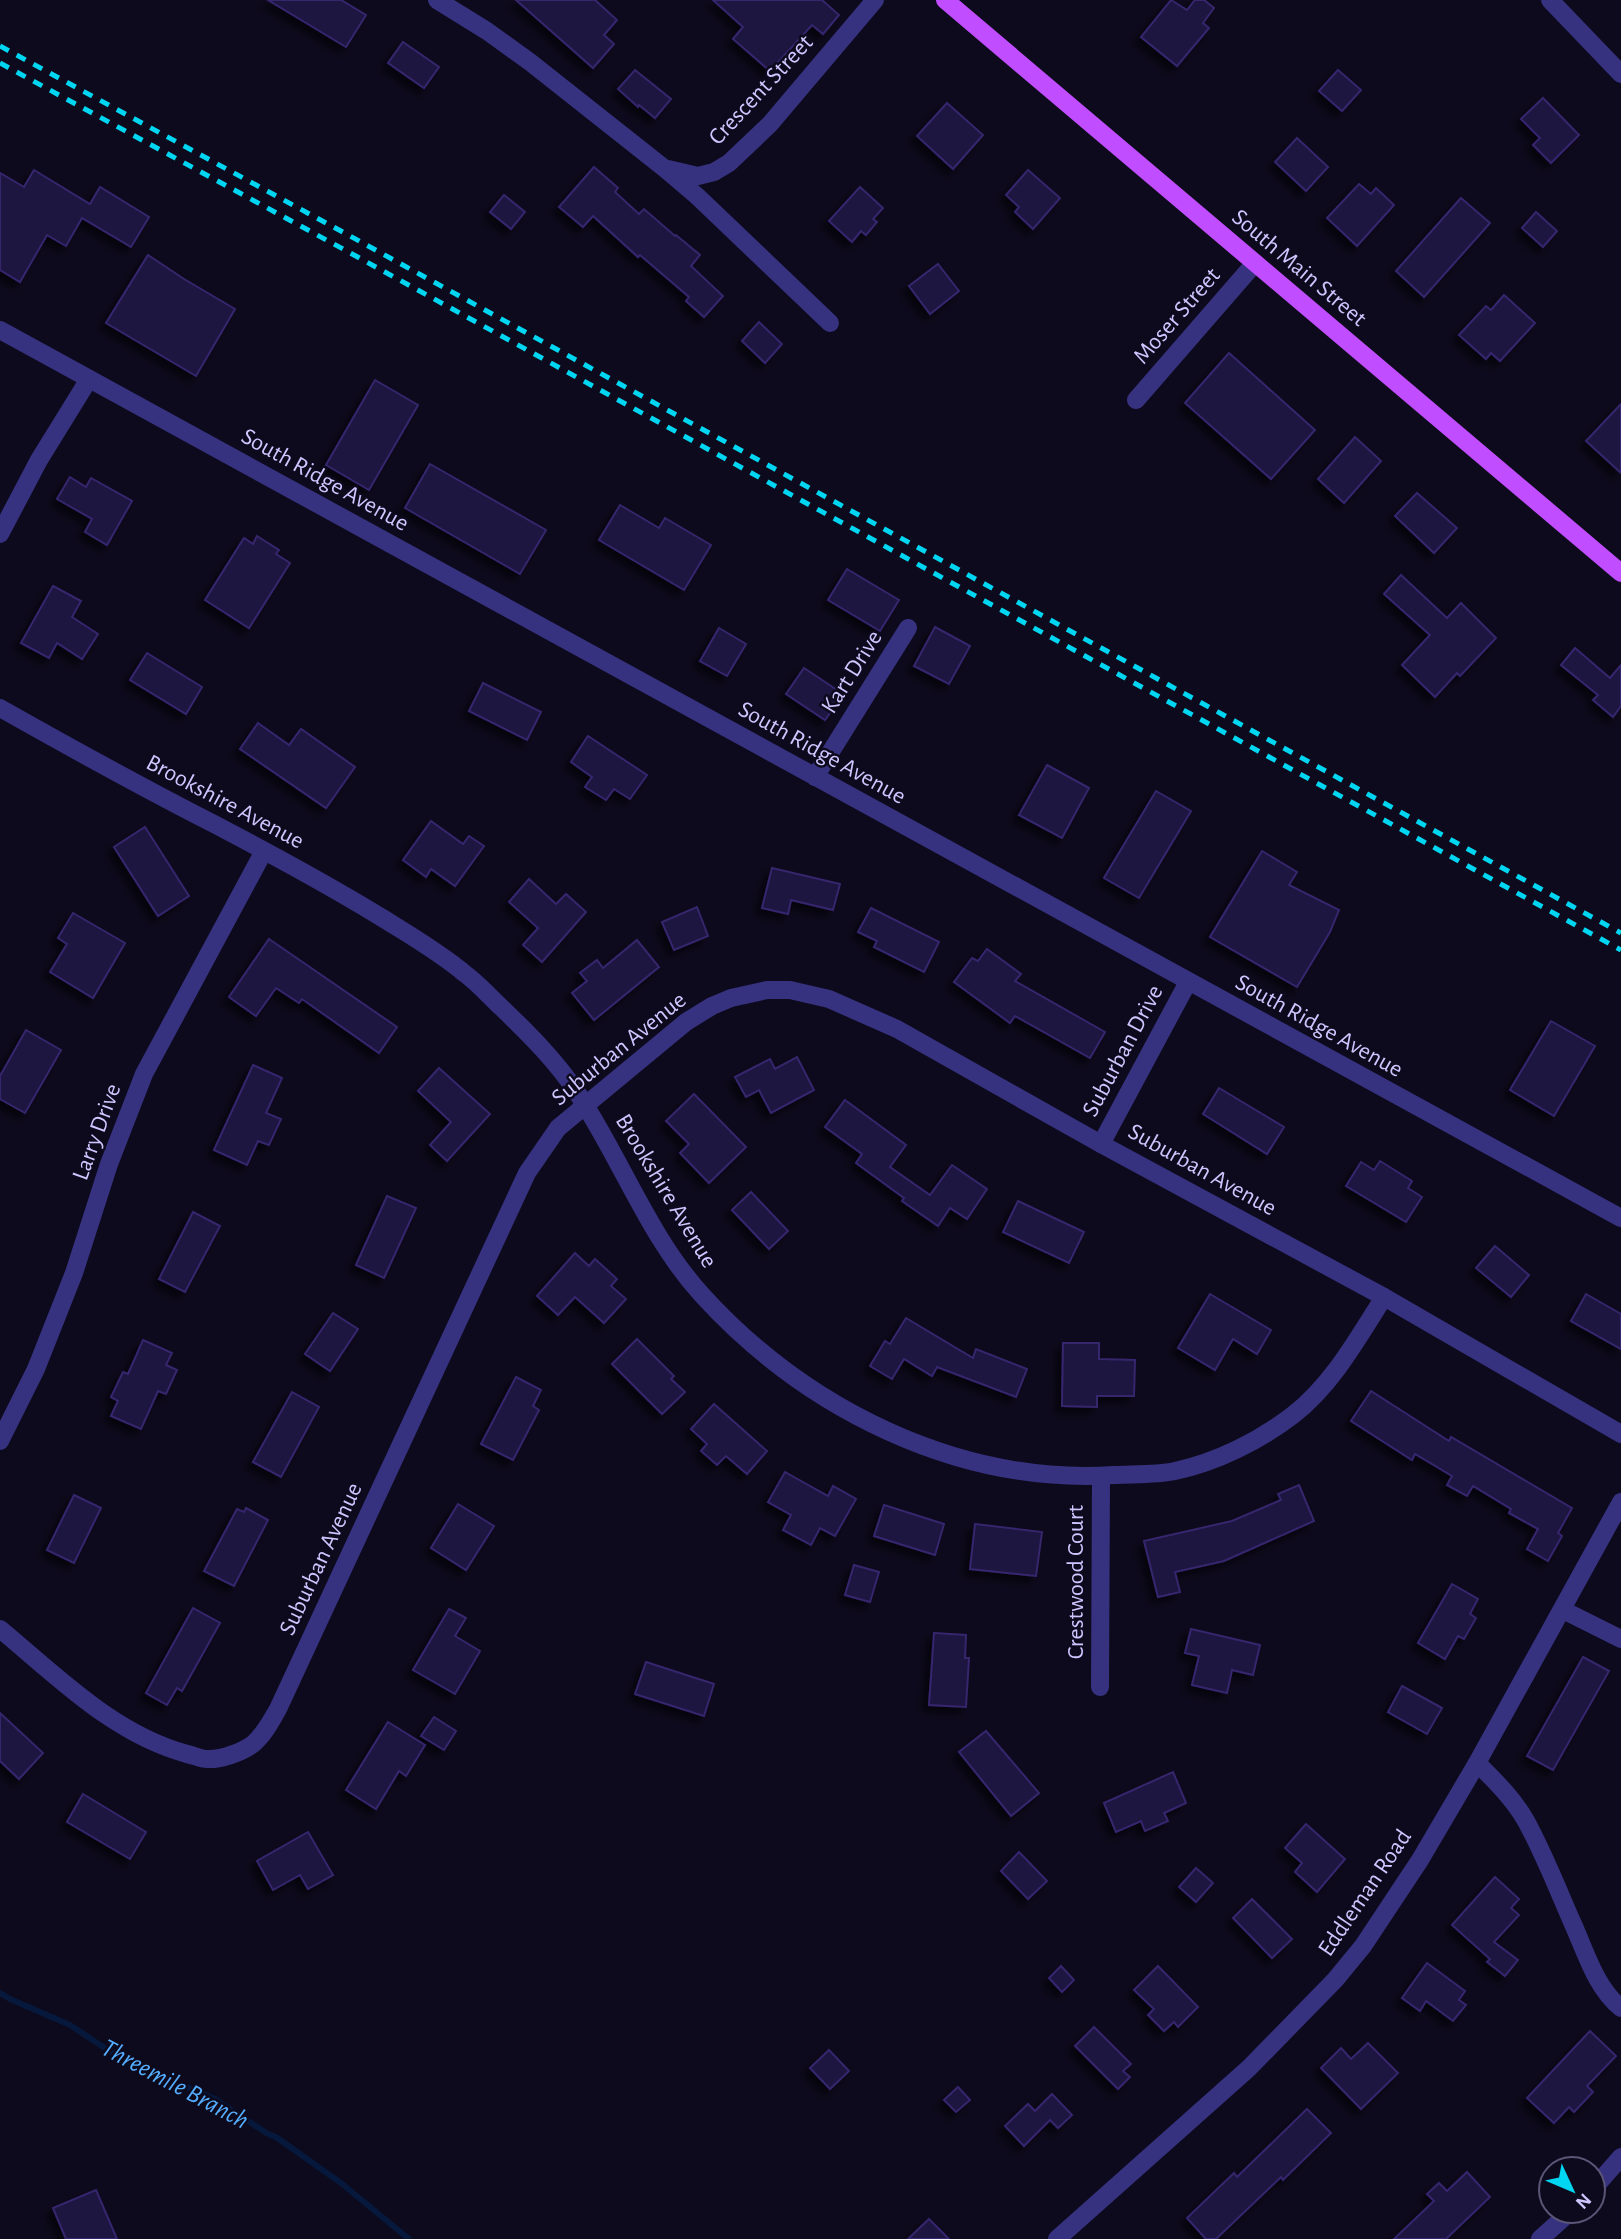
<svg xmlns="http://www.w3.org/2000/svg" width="1621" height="2239" font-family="'Alegreya Sans',sans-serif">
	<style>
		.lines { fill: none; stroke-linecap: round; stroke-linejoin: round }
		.stream { stroke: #06183b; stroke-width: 6 }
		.building { fill: #1e153f; stroke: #35266d; stroke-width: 2; filter: url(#shadow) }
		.minor { stroke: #363280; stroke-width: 18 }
		.major { stroke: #c04dff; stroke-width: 18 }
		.rail { stroke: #00d5f1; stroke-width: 5; stroke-dasharray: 10 9; stroke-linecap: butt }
		.labels { text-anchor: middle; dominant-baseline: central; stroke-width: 5; stroke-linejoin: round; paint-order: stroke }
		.street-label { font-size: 24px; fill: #cec6ff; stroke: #0e0a1d }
		.water-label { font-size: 26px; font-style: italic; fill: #54adff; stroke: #0e0a1d }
	</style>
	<defs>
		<filter id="shadow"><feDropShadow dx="-6" dy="6" stdDeviation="3.5" flood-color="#0009"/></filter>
	</defs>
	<rect width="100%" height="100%" fill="#0e0a1d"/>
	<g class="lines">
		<!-- stream -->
		<polyline class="stream" points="0,1993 10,1999 70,2025 123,2060 215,2099 268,2134 276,2137 341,2183 409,2239"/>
	</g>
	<!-- building -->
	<g class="building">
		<polygon points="268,0 341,0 366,15 346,47"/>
		<polygon points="516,0 595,0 617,20 604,35 614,44 593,68"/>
		<polygon points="713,0 822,0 839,15 823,34 812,25 770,71 733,39 743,27"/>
		<polygon points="1171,0 1187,10 1195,0 1204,0 1214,8 1203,23 1209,28 1177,66 1141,37"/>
		<polygon points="403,42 439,67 424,88 388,63"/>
		<polygon points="635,70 671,99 655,118 639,105 638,107 618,89"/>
		<polygon points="1338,70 1361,90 1342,111 1319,91"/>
		<polygon points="1543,98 1579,135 1551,163 1533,145 1540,138 1521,119"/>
		<polygon points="947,103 983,135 953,169 917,136"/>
		<polygon points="1297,138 1328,167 1306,191 1275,162"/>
		<polygon points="594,167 618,188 615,192 639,214 644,209 675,236 676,235 700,255 691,266 723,296 704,317 686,301 689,297 640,255 638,257 593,216 583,227 559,207"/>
		<polygon points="34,170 90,204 100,187 149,217 131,247 82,218 66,246 47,235 20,282 0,270 0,173 24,187"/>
		<polygon points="1028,170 1060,198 1033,229 1015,212 1019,207 1006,195"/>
		<polygon points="1359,184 1371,194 1376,188 1394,205 1357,246 1327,218"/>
		<polygon points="860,187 883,208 873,219 877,222 866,235 861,231 852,242 829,221"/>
		<polygon points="504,195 525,212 511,229 490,212"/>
		<polygon points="1461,198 1490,223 1424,297 1396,271"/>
		<polygon points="1536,212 1557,231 1543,247 1522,228"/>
		<polygon points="148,255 184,279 235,309 196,376 106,323"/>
		<polygon points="938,264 959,291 930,314 909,286"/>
		<polygon points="1504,295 1535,323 1500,361 1491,353 1486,359 1459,335 1486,306 1491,310"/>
		<polygon points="759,322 782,344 765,363 742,341"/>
		<polygon points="1229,353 1315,430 1271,479 1185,403"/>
		<polygon points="375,380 418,405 369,490 326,465"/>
		<polygon points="1621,404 1621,473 1586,441"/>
		<polygon points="1355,437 1381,461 1344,503 1318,479"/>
		<polygon points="430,464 546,530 520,574 405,508"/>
		<polygon points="70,477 86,487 91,478 132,501 107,545 85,532 92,519 57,499"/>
		<polygon points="1417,493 1457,528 1434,553 1395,516"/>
		<polygon points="620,505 659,528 665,518 711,545 684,590 599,540"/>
		<polygon points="257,536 279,550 276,554 290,563 249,628 205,600 244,538 253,544"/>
		<polygon points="847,569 899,600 880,631 828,600"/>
		<polygon points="1401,575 1447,618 1461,603 1496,638 1460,676 1457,673 1435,697 1402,665 1430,635 1384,594"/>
		<polygon points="53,586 81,601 72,617 98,634 82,659 57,643 49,658 21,643"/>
		<polygon points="935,627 970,646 949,684 914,666"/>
		<polygon points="719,628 746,644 727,676 700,661"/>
		<polygon points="1575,648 1610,678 1621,665 1621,706 1613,717 1593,700 1598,695 1561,665"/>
		<polygon points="147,653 202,687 186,714 130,680"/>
		<polygon points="804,668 843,694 825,720 786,694"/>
		<polygon points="483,683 541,712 527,740 469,711"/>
		<polygon points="258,723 289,745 301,729 355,767 326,808 240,749"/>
		<polygon points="588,736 647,775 630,799 614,789 606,800 585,787 592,777 571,762"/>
		<polygon points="1047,765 1089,788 1062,838 1019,815"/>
		<polygon points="1156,791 1191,811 1139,898 1104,878"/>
		<polygon points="431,821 463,844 469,836 484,846 455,886 431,869 426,877 403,860"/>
		<polygon points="145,827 189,896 158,916 114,847"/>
		<polygon points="1262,851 1297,872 1289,885 1339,910 1330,932 1297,987 1210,937"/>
		<polygon points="772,868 840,884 833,910 791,900 788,914 762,908"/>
		<polygon points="529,879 556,904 566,894 586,912 542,962 523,945 538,928 509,902"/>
		<polygon points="697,907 708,936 674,950 662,922"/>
		<polygon points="871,908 939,942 924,972 874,947 877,941 858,932"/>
		<polygon points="73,913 125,943 93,998 50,972 67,944 58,938"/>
		<polygon points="269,939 397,1027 379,1053 302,999 299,1003 276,988 256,1016 229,997"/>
		<polygon points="637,940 659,967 594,1020 572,993 587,981 580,973 597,960 603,968"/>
		<polygon points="987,949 1021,974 1015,981 1105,1032 1090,1058 1015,1016 1010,1023 954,982 972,958 978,961"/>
		<polygon points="1551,1021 1595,1046 1554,1116 1510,1090"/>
		<polygon points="26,1030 61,1050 25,1113 0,1099 0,1076"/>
		<polygon points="797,1057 814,1090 771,1113 759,1090 746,1097 735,1077 770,1059 775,1069"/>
		<polygon points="253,1065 282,1078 266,1113 281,1119 269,1145 258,1141 247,1165 214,1150"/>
		<polygon points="439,1068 490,1114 447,1161 430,1145 451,1122 418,1091"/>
		<polygon points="1219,1088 1284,1127 1267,1154 1203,1114"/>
		<polygon points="694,1094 746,1147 709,1183 680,1153 689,1144 666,1121"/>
		<polygon points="845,1100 906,1145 890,1167 930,1195 952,1165 987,1189 967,1219 950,1208 938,1226 902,1201 904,1198 856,1163 862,1154 825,1127"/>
		<polygon points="1380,1161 1412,1181 1408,1188 1422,1197 1406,1222 1346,1186 1361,1162 1374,1170"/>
		<polygon points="751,1192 788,1231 769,1249 732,1210"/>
		<polygon points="387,1196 416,1208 384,1278 356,1265"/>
		<polygon points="1018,1201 1084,1232 1069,1263 1003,1232"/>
		<polygon points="193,1212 220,1226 185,1292 159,1279"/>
		<polygon points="1495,1246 1529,1275 1511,1297 1476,1268"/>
		<polygon points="575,1253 589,1266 595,1259 617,1279 611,1286 626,1299 604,1323 575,1297 558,1315 537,1296"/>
		<polygon points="1210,1294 1271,1330 1257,1354 1233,1339 1215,1370 1178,1348"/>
		<polygon points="1586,1294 1621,1314 1621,1349 1571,1321"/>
		<polygon points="333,1313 358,1329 330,1371 305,1354"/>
		<polygon points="906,1318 973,1358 976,1349 1027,1369 1016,1397 937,1367 932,1376 904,1359 892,1379 870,1366 885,1341 890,1344"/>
		<polygon points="637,1339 674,1376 671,1379 685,1392 662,1414 612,1364"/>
		<polygon points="143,1340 172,1353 166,1365 177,1370 166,1394 158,1391 141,1429 111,1416 118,1401 111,1397 123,1372 128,1374"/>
		<polygon points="1063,1343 1099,1343 1099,1359 1135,1360 1134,1396 1097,1396 1097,1407 1062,1406"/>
		<polygon points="516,1377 541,1390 533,1406 539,1410 513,1460 481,1444"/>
		<polygon points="1371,1391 1449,1441 1451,1437 1572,1508 1558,1533 1562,1536 1548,1561 1527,1549 1538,1529 1509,1513 1511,1509 1473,1486 1467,1496 1447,1485 1452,1476 1415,1454 1412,1460 1351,1421"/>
		<polygon points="292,1392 319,1407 281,1477 253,1462"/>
		<polygon points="714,1404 767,1451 747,1474 726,1456 717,1465 701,1451 707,1444 691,1429"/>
		<polygon points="785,1472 828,1496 833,1486 856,1499 835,1536 820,1528 811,1545 783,1530 791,1515 768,1502"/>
		<polygon points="1299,1485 1314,1521 1224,1561 1175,1572 1180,1592 1158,1597 1144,1541 1232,1521 1281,1500 1278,1494"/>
		<polygon points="74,1495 101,1508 74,1563 47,1550"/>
		<polygon points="458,1504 494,1526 466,1570 431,1548"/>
		<polygon points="884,1505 944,1524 935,1555 874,1536"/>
		<polygon points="246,1508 268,1520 234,1586 204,1571 237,1509 244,1512"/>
		<polygon points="975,1524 1042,1532 1036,1576 970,1569"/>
		<polygon points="854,1565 879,1572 870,1602 845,1595"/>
		<polygon points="1452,1584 1478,1599 1470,1614 1476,1618 1464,1639 1458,1636 1445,1659 1418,1643"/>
		<polygon points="193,1608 220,1623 182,1691 177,1688 167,1705 146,1693"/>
		<polygon points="449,1609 466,1618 455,1636 480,1651 455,1694 413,1670"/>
		<polygon points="1191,1629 1260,1645 1253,1675 1232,1670 1227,1693 1192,1685 1199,1656 1185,1653"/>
		<polygon points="934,1633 966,1635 965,1658 969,1658 966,1707 929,1705"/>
		<polygon points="1583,1657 1609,1671 1553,1770 1527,1756"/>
		<polygon points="646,1662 714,1684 704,1716 635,1694"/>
		<polygon points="1402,1686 1442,1708 1427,1734 1388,1712"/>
		<polygon points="0,1713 43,1753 19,1779 0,1761"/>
		<polygon points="434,1717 456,1731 444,1750 421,1736"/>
		<polygon points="388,1722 425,1745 406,1776 399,1771 376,1809 346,1790"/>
		<polygon points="986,1731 1039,1793 1011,1816 959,1752"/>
		<polygon points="1173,1772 1186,1803 1164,1813 1168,1821 1145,1831 1141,1821 1116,1832 1104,1803"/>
		<polygon points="83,1794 146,1832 130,1859 67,1822"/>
		<polygon points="1306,1824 1345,1859 1317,1892 1295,1872 1302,1863 1285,1848"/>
		<polygon points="308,1832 333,1875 308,1889 300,1875 273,1890 257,1861"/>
		<polygon points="1019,1852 1047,1881 1028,1899 1001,1871"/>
		<polygon points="1196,1868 1213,1883 1196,1902 1179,1887"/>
		<polygon points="1495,1877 1519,1899 1511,1908 1519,1915 1494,1942 1518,1960 1505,1976 1487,1962 1490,1959 1452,1925"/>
		<polygon points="1252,1899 1292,1939 1272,1958 1233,1918"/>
		<polygon points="1427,1963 1465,1991 1459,2000 1466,2005 1453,2021 1426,2001 1420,2011 1402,1998"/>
		<polygon points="1061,1966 1074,1980 1062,1992 1049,1978"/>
		<polygon points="1158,1966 1198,2007 1178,2027 1174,2022 1164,2031 1148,2015 1154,2009 1134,1990"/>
		<polygon points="1094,2027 1131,2064 1123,2071 1130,2077 1118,2089 1075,2046"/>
		<polygon points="1590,2031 1616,2056 1587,2086 1593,2092 1574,2112 1569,2107 1554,2123 1527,2098"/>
		<polygon points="1368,2043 1398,2073 1361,2109 1321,2068 1341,2048 1351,2059"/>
		<polygon points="829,2050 849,2071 830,2089 810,2068"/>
		<polygon points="958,2087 970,2100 956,2112 944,2100"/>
		<polygon points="1052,2094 1072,2115 1058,2128 1050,2120 1024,2146 1005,2126 1028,2104 1035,2111"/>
		<polygon points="1307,2109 1331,2133 1283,2180 1281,2177 1216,2239 1206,2239 1187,2218 1234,2173 1237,2177"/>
		<polygon points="1467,2172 1490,2197 1446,2239 1394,2239 1434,2201 1427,2194 1439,2183 1447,2191"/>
		<polygon points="96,2190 117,2239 66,2239 53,2208"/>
		<polygon points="929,2219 949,2239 908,2239"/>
	</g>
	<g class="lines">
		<!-- minor -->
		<g class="minor">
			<polyline points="437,0 487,31 530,62 664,168 697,196 830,323"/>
			<polyline points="1550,0 1621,74"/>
			<polyline points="668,169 698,176 714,172 729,163 770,124 875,0"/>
			<polyline points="0,330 1621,1218"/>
			<polyline points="1136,400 1255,263"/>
			<polyline points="0,534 39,460 89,379"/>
			<path d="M0,708C71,748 143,788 216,825C273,855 329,885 384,919C411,936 439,952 464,973C478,983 490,997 503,1009C530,1035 557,1062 578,1094C621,1159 649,1237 702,1295C806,1409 958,1485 1114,1475C1134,1474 1156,1475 1175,1471C1217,1462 1259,1441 1293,1415C1332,1385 1358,1338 1384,1297"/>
			<polyline points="815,777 908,628"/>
			<polyline points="1101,1144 1188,982"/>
			<polyline points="0,1441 36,1369 74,1273 109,1164 144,1074 264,851"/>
			<polyline points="1563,1610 1621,1639"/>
			<path d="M0,1629C57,1676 113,1734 187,1754C193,1755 201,1759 207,1759C221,1760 242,1752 253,1744C264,1735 271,1721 278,1709L527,1173L558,1128L686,1022L712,1006L731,998L767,990H790L829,999L897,1029L1101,1144L1384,1297L1621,1434"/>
			<polyline points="1100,1687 1101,1476"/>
			<path d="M1477,1763C1495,1781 1513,1798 1526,1821C1544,1854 1558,1890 1573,1924C1586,1953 1596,1988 1621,2008"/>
			<polyline points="1593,2189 1621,2157"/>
			<polyline points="1057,2239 1249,2068 1335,1980 1363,1946 1420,1860 1477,1763 1621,1502"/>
			<polyline points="1540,2239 1571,2211"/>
		</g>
		<!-- major -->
		<polyline class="major" points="945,0 1621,573"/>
		<!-- rail -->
		<g class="rail">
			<polyline points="0,46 350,236 1621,933"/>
			<polyline points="0,63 343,249 1621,950"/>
		</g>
	</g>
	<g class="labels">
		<!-- street labels -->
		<g class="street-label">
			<text transform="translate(761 90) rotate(-47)">Crescent Street</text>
			<text transform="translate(1299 268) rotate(40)">South Main Street</text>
			<text transform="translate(1177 316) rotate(-49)">Moser Street</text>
			<text transform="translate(325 480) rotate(29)">South Ridge Avenue</text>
			<text transform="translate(852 672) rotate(-58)">Kart Drive</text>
			<text transform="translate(822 753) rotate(29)">South Ridge Avenue</text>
			<text transform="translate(225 802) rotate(28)">Brookshire Avenue</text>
			<text transform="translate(1319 1026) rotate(29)">South Ridge Avenue</text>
			<text transform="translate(619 1049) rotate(-39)">Suburban Avenue</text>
			<text transform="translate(1123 1051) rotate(-62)">Suburban Drive</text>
			<text transform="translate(97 1132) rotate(-70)">Larry Drive</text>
			<text transform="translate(1202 1170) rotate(29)">Suburban Avenue</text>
			<text transform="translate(666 1191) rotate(59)">Brookshire Avenue</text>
			<text transform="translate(321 1559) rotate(-65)">Suburban Avenue</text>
			<text transform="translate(1076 1582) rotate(-90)">Crestwood Court</text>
			<text transform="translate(1365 1893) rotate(-56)">Eddleman Road</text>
		</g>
		<!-- water labels -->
		<g class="water-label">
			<text transform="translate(175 2084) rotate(28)">Threemile Branch</text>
		</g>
	</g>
	<!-- north arrow -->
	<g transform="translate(1572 2190) rotate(134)"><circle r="33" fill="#0e0a1d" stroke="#5b5577" stroke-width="2"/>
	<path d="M0-5L12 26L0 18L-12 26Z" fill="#00d5f1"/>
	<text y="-10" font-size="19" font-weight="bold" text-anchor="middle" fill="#cec6ff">N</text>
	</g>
</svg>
